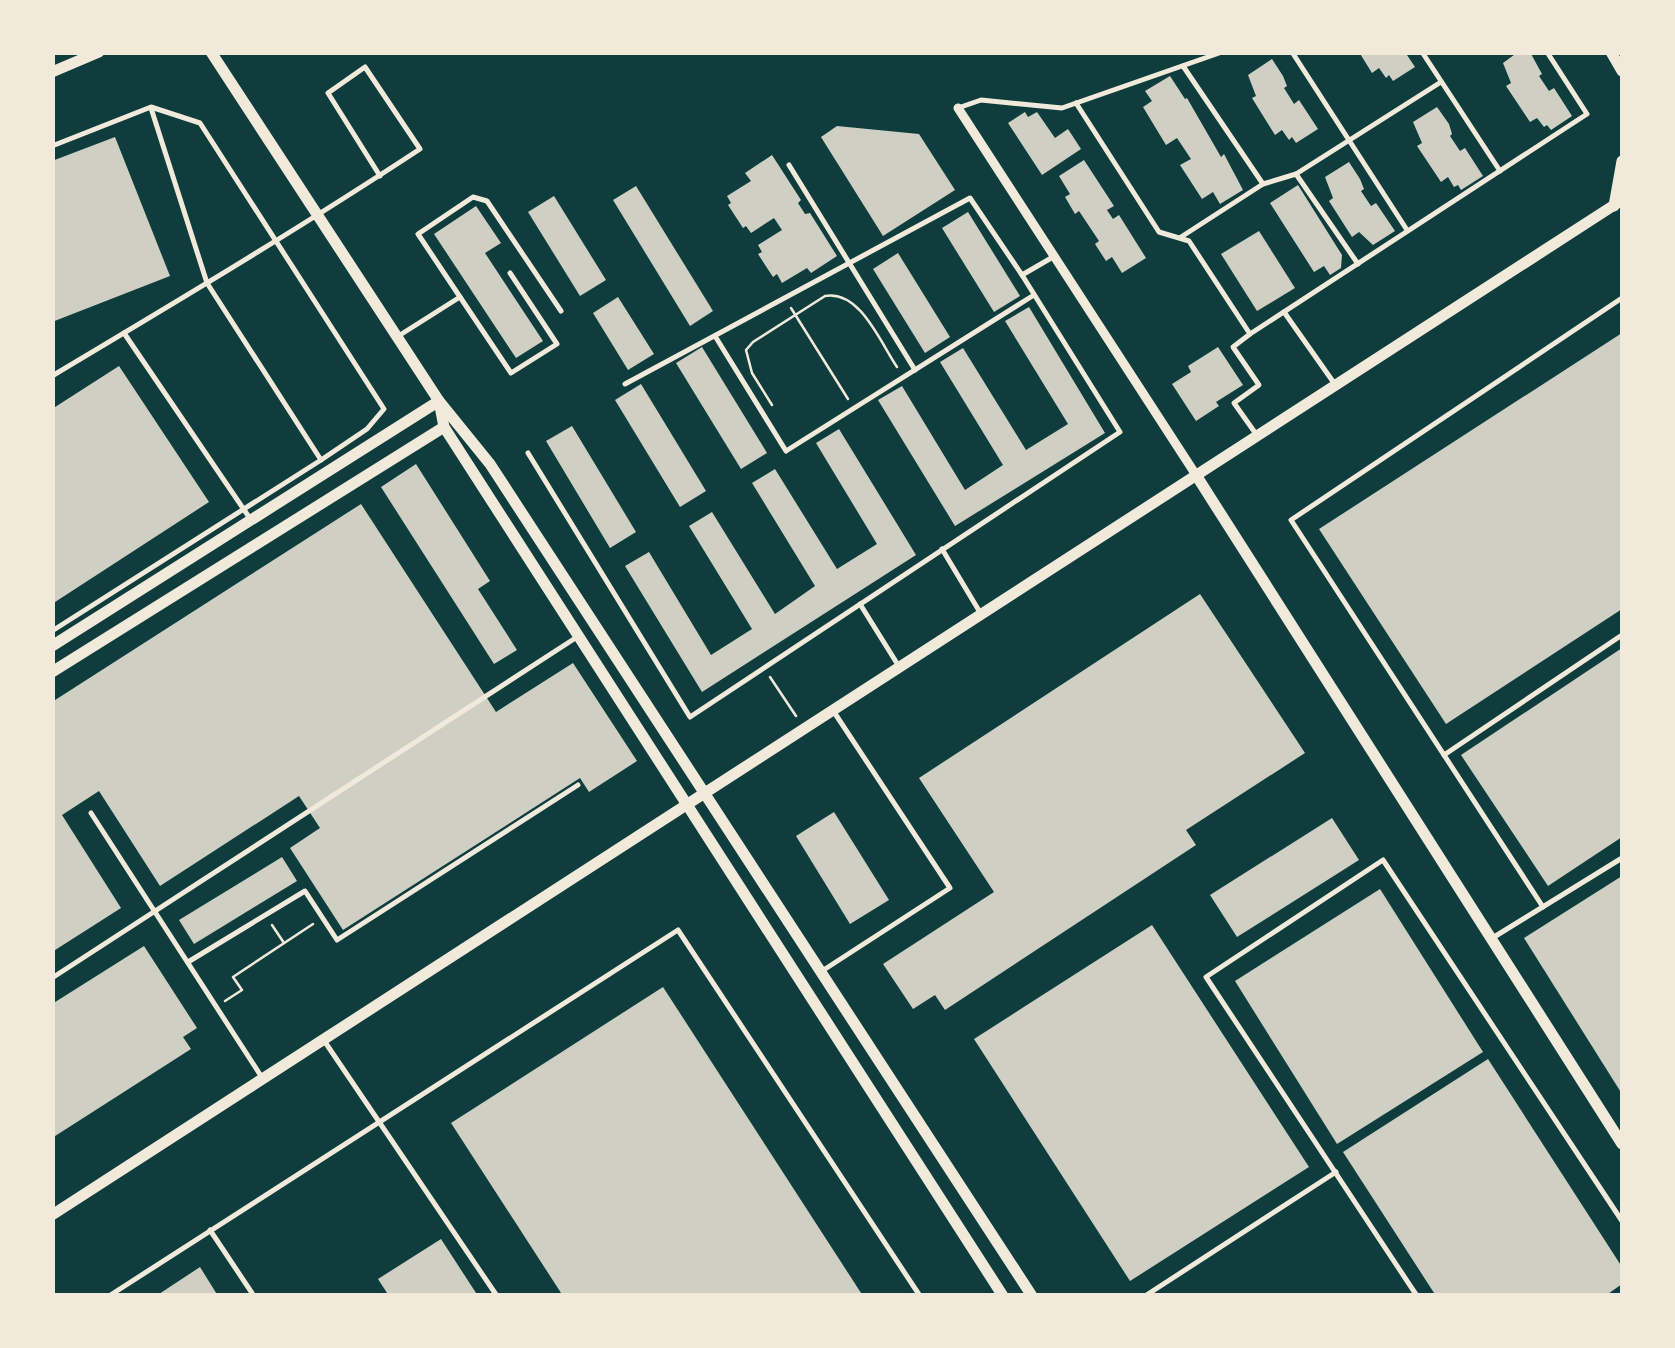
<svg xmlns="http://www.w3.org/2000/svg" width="1675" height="1348" font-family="'IBM Plex Serif',serif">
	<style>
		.building { fill: #cfcfc3 }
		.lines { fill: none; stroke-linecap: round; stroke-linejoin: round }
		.path { stroke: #f1e9da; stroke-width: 2.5 }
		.service { stroke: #f1e9da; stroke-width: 5 }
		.minor { stroke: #f1e9da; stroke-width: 9 }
		.tertiary { stroke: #f1e9da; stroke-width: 11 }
	</style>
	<rect width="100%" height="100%" fill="#0f3d3e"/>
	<!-- building -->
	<g class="building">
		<polygon points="1359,52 1405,52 1415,67 1393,81 1389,75 1386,78 1379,68 1372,73"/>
		<polygon points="1518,52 1530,52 1542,74 1539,76 1549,91 1554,88 1572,116 1551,130 1547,125 1544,127 1537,118 1530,122 1506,86 1511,83 1503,63"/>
		<polygon points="1272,59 1283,76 1287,86 1284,88 1294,104 1299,100 1318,129 1296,143 1292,137 1289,140 1282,130 1275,135 1252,98 1256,96 1248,75"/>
		<polygon points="1170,76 1185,99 1187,98 1221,157 1224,154 1243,190 1220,204 1213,192 1202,199 1180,165 1191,159 1177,138 1166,145 1143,107 1152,101 1145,91"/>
		<polygon points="1437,107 1449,124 1452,134 1450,136 1460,151 1465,148 1483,176 1461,190 1458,185 1454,187 1448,177 1441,182 1417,146 1422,143 1413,122"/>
		<polygon points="1025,112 1028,117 1037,112 1055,138 1068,129 1081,149 1042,175 1008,123"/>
		<polygon points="837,126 919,134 955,190 883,236 821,137"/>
		<polygon points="115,137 170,276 52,322 52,161"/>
		<polygon points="772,155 801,200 798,203 805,214 810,213 837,256 811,273 807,268 782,283 777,274 773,277 758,254 762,252 758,245 782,230 774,218 751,233 746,226 743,228 728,205 731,203 727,196 751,181 745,173"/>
		<polygon points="1084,160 1114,206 1107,210 1113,219 1119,215 1146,258 1122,273 1112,257 1106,261 1095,244 1099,241 1079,211 1075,214 1065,197 1070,194 1059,176"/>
		<polygon points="1349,162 1360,179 1364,189 1361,191 1371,206 1376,203 1395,231 1373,245 1359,232 1352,237 1329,201 1333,198 1325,177"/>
		<polygon points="1298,185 1342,255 1341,268 1330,275 1324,266 1314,272 1270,203"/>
		<polygon points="636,186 713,311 690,326 613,200"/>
		<polygon points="554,196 606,280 580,296 528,212"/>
		<polygon points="476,206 501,243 485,253 543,341 516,358 434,234"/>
		<polygon points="968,212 1020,296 994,312 942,228"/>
		<polygon points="1259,231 1295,288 1257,311 1221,254"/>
		<polygon points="898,253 950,337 925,353 873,269"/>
		<polygon points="618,297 654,354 628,370 593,313"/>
		<polygon points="1029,307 1105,433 955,526 878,400 902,386 965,490 1003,465 940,362 963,348 1026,450 1068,424 1005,321"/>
		<polygon points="1622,333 1622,609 1446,724 1319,529"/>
		<polygon points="702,347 767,453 741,469 676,363"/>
		<polygon points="1218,347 1243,385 1216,402 1219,406 1196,421 1172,384 1191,372 1188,366"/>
		<polygon points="119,366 209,502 52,604 52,409"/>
		<polygon points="641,384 706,491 680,507 615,400"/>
		<polygon points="572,426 636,532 610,548 546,441"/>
		<polygon points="839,429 916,555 702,692 625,566 649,552 711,655 752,629 689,526 712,512 775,614 815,586 752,483 775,469 837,569 877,544 816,443"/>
		<polygon points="416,464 490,581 478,589 517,650 494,664 381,487"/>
		<polygon points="361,504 496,712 573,663 637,761 589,792 580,778 343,930 290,848 320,828 299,796 160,886 99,791 62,815 121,908 52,952 52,702"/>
		<polygon points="1200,594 1305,753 1186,830 1196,845 945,1010 935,995 913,1009 883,964 994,892 919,778"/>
		<polygon points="1622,648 1622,837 1548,886 1461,755"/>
		<polygon points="834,812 889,900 850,924 796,836"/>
		<polygon points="1332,818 1359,860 1237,937 1210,895"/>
		<polygon points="282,857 297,881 194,944 179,920"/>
		<polygon points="1622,876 1622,1094 1524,938"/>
		<polygon points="1380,889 1483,1052 1337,1144 1235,981"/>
		<polygon points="1152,925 1309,1167 1130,1281 974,1039"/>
		<polygon points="144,946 197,1028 183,1037 191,1049 52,1138 52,1004"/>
		<polygon points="663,987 863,1296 563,1296 451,1123"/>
		<polygon points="1488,1059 1622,1267 1622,1284 1605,1296 1436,1296 1343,1152"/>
		<polygon points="441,1239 478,1296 389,1296 378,1279"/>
		<polygon points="200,1267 218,1296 156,1296"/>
	</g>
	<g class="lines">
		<!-- path -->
		<g class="path">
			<polyline points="791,308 848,399"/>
			<path d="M772,405L752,373L746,350L753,342L825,296C860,290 880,342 897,367"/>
			<polyline points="770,677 796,716"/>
			<polyline points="272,925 284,943"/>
			<polyline points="225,1001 242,990 233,977 313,924"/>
		</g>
		<!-- service -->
		<g class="service">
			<polyline points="1292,52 1407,230"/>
			<polyline points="1422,52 1500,171"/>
			<polyline points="1183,66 1263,184 1296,174 1358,264"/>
			<polyline points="1076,103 1159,232 1189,241 1250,334 1587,114 1547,52"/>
			<polyline points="151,108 207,283 321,460"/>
			<polyline points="958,108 981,100 1062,108 1222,52"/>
			<polyline points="52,146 151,107 200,123 384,409 367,429 321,460 52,631"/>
			<polyline points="789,165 915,370"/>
			<polyline points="1296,174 1441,82"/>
			<polyline points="1181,237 1263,184"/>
			<polyline points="460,297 418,234 473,197 487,201 561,311"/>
			<polyline points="1284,312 1334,383"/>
			<polyline points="124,333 251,520"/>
			<polyline points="1250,334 1233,347 1259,385 1234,403 1256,434"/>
			<polyline points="400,335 460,297 511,373 557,344 510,273"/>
			<polyline points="715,336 786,451 1034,295"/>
			<path d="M52,376C176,302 300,228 420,149L365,67L328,93L380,176"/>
			<polyline points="625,384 970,198 1022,275"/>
			<polyline points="528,453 690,717 1120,432 1022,275 1053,257"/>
			<polyline points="942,549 981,614"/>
			<polyline points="860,604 898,665"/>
			<polyline points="1444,755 1622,635"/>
			<polyline points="91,813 261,1076"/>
			<polyline points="1543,907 1291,520 1622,298"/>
			<polyline points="1494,937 1622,858"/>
			<polyline points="188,962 305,891 337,940 578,785"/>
			<polyline points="822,971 950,888 834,712"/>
			<polyline points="52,978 577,637"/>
			<polyline points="325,1042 497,1296"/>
			<polyline points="210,1230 254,1296"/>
			<polyline points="109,1296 678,930 920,1296"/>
			<polyline points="1145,1296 1336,1172"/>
			<polyline points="1417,1296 1206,977 1383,860 1622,1221"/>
		</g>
		<!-- minor -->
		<polyline class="minor" points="958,108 1196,475"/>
		<!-- tertiary -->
		<g class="tertiary">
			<polyline points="211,52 439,401 444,427 1003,1296"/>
			<polyline points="1611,52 1622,71"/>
			<polyline points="52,72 99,52"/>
			<polyline points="1614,206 1622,161"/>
			<polyline points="1196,475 1622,1144"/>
			<polyline points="52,646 439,401 490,464 1032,1296"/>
			<polyline points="52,672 444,427"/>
			<polyline points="52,1215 1622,200"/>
		</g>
	</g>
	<!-- border -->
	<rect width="1675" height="1348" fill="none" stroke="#f1e9da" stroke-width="110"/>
</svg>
